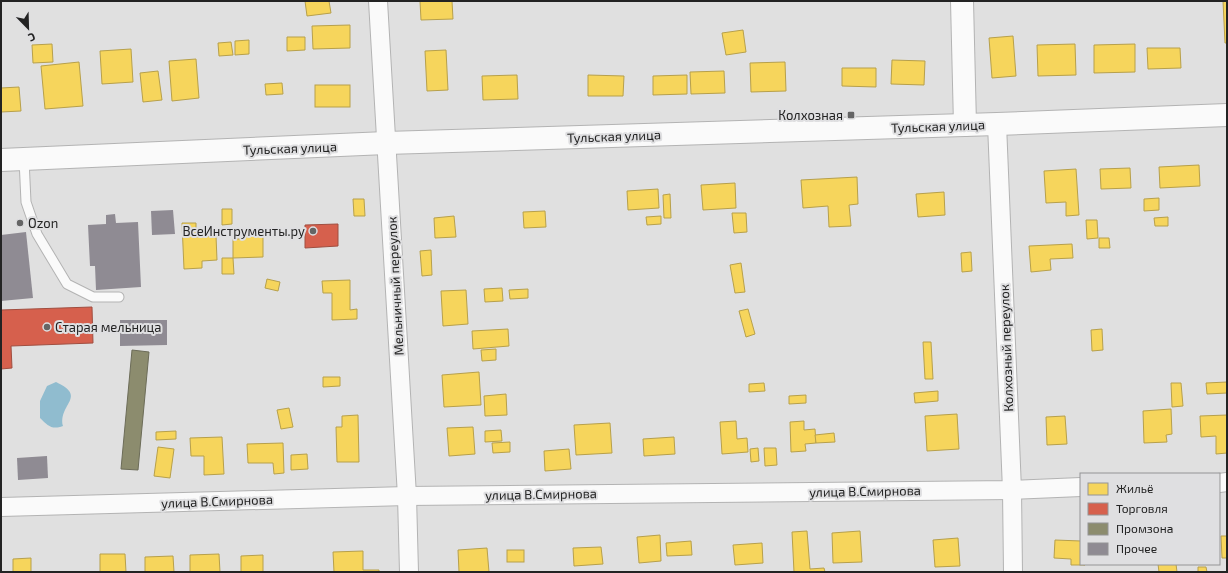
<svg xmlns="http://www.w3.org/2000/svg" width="1228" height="573" font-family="'Exo 2',sans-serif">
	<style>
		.water { fill: #90bccf }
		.homes { fill: #f6d55c; stroke: #b7a04b }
		.shops { fill: #d6604d; stroke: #a04e40 }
		.industry { fill: #8c8c6e; stroke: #6c6c58 }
		.building { fill: #8f8b93 }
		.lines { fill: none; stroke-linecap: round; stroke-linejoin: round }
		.service-casing { stroke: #b3b3b3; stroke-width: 11 }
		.minor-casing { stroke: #b3b3b3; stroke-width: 20 }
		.secondary-casing { stroke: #b3b3b3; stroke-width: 24 }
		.service { stroke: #fafafa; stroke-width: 9 }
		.minor { stroke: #fafafa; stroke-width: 18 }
		.secondary { stroke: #fafafa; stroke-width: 22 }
		.poi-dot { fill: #656565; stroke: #dfdfe1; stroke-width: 1.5 }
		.labels { text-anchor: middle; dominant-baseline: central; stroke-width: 4; stroke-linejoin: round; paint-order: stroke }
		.poi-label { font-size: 13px; fill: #232323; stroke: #dfdfe1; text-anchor: end }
		.street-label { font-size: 13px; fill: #232323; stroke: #dfdfe1 }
	</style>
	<rect width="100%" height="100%" fill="#e0e0e0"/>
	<!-- water -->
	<path class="water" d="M56,382C88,397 58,404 63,426C52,430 48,426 40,418V401L47,386Z"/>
	<!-- homes -->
	<g class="homes">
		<polygon points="305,1 329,1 331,13 307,16"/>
		<polygon points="420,1 452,1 453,19 421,20"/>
		<polygon points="1223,1 1227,1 1227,43 1225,43"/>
		<polygon points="350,25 350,48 313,49 312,26"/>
		<polygon points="743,30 746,52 726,55 722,33"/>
		<polygon points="1013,36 1016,76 992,78 989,38"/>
		<polygon points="287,37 305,37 305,50 287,51"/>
		<polygon points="249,40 249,54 235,55 235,41"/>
		<polygon points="231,42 233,55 219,56 218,43"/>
		<polygon points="52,44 53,62 33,63 32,45"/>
		<polygon points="1075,44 1076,75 1038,76 1037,45"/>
		<polygon points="1135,44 1135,72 1094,73 1094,45"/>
		<polygon points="1147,48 1180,48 1181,68 1148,69"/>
		<polygon points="131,49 133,82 102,84 100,51"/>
		<polygon points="446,50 448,90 427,91 425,51"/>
		<polygon points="196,59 199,98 172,101 169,61"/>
		<polygon points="892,60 925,61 924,85 891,84"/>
		<polygon points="79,62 83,106 45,109 41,66"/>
		<polygon points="785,62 786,91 751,92 750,63"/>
		<polygon points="842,68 876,68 876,87 842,86"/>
		<polygon points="158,71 162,100 143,102 140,73"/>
		<polygon points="724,71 725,93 691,94 690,72"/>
		<polygon points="517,75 518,99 483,100 482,76"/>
		<polygon points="588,75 624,76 623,96 588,96"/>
		<polygon points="687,75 687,94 653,95 653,76"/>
		<polygon points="282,83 283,94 266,95 265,84"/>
		<rect x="315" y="85" width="35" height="22"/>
		<polygon points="19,87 21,111 1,112 1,88"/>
		<polygon points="1199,165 1200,186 1160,188 1159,167"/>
		<polygon points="1130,168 1131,188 1101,189 1100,169"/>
		<polygon points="1076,169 1079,215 1066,216 1066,202 1046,203 1044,171"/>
		<polygon points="857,177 858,204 849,205 851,226 829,227 828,206 803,208 801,180"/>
		<polygon points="735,183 736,208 703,210 701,185"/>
		<polygon points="658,189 659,208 628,210 627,191"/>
		<polygon points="944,192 945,215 918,217 916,194"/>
		<polygon points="670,194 671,218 664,218 663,195"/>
		<polygon points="1159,198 1159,210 1144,211 1144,199"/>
		<polygon points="353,199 364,199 365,216 354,216"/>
		<polygon points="222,209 232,209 232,224 222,225"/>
		<polygon points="545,211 546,227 524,228 523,212"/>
		<polygon points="732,213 746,213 747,232 734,233"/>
		<polygon points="454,216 456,237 435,238 434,218"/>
		<polygon points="661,216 661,224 647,225 646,217"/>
		<polygon points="1168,217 1168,226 1155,226 1154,218"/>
		<polygon points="1086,220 1097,220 1098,238 1087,239"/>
		<polygon points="182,223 196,223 196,237 216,236 217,260 202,261 202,268 184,269"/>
		<polygon points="263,231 263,257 233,258 233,239 245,239 244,232"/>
		<polygon points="1099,238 1109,238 1110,248 1099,248"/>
		<polygon points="1072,244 1073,258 1050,259 1051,270 1031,272 1029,246"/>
		<polygon points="431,250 432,275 422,276 420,251"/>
		<polygon points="971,252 972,271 962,272 961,253"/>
		<polygon points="222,258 233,258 234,274 222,274"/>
		<polygon points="741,263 745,292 735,293 730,265"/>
		<polygon points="267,279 280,282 278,291 265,288"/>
		<polygon points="350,280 350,310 357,309 357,319 332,320 332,293 323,293 322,281"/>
		<polygon points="502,288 503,301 485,302 484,289"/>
		<polygon points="528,289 528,298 510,299 509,290"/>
		<polygon points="466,290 468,324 443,326 441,291"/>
		<polygon points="748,309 755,334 746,337 739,311"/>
		<polygon points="508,329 509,346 473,349 472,331"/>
		<polygon points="1102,329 1103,350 1092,351 1091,330"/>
		<polygon points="923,342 931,342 933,379 925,379"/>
		<polygon points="496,349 496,360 482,361 481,350"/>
		<polygon points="479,372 481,405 444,407 442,375"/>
		<polygon points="323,377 340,377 340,386 323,387"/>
		<polygon points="1227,382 1227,393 1207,394 1206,383"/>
		<polygon points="764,383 765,391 749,392 749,384"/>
		<polygon points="1171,383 1181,383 1183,406 1172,407"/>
		<polygon points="938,391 938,401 915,403 914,393"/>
		<polygon points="506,394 507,415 485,416 484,396"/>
		<polygon points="806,395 806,403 789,404 789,396"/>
		<polygon points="289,408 293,427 281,429 277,410"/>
		<polygon points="1171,409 1172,434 1166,435 1167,442 1144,443 1143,411"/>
		<polygon points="957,414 959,449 927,451 925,416"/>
		<polygon points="358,415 359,462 337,462 336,427 342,427 342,416"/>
		<polygon points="1227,415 1227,453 1216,454 1216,436 1201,437 1200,416"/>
		<polygon points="1065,416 1067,444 1047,445 1046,417"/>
		<polygon points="736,421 737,439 747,438 748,452 722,454 720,422"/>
		<polygon points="804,421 804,430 815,429 816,443 805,444 806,451 791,452 790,422"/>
		<polygon points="610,423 612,453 576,455 574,425"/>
		<polygon points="473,427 475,454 449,456 447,428"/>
		<polygon points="501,430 502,441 485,442 485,431"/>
		<polygon points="176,431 176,439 156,440 156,432"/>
		<polygon points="834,433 835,442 816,443 815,435"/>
		<polygon points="222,437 224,474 204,475 204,456 191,456 190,438"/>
		<polygon points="674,437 675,454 644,456 643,439"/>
		<polygon points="510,442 510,452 493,453 492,443"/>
		<polygon points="283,443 284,473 274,474 273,463 248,463 247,444"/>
		<polygon points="158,447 174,449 170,478 154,476"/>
		<polygon points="758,448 759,461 751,462 750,449"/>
		<polygon points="764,448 776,448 777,465 765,466"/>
		<polygon points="569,449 571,469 545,471 544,451"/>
		<polygon points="307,454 308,469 291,470 291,455"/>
		<polygon points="807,531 810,569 824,568 825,572 794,572 792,532"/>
		<polygon points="860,531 862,562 833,563 832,533"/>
		<polygon points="660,535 661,561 639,563 637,537"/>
		<polygon points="1221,536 1227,536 1227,558 1222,558"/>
		<polygon points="958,538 960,566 935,567 933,540"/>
		<polygon points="1055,540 1081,541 1081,564 1085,565 1071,565 1071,559 1054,558"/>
		<polygon points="691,541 692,555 667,556 666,543"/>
		<polygon points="762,543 763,563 735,565 733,545"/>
		<polygon points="601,547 603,564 574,566 573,548"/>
		<polygon points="487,548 489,572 459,572 458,550"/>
		<rect x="507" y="550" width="17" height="12"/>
		<polygon points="363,551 363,570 379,570 379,572 334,572 333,552"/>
		<polygon points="100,554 125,554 126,572 100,572"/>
		<polygon points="219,554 220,572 190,572 190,555"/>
		<polygon points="263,555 263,572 241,572 241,556"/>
		<polygon points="173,556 174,572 145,572 145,557"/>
		<polygon points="31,558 31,572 13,572 13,559"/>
		<polygon points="1158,564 1176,564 1177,572 1159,572"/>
		<polygon points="1198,567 1206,567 1207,572 1198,572"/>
	</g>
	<!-- shops -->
	<g class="shops">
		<polygon points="338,224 338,246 305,248 305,225"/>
		<polygon points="92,307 93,343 11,346 12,368 1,369 1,310"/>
	</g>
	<!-- industry -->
	<polygon class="industry" points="132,350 149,352 138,470 121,469"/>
	<!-- building -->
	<g class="building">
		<polygon points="173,210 175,234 152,235 151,211"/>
		<polygon points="115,214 116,223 138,222 141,287 96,290 95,266 90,266 88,225 106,224 106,215"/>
		<polygon points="26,232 33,298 1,301 1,235"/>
		<polygon points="120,320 167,320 167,345 120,346"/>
		<polygon points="47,456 48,478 18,480 17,458"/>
	</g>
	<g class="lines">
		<!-- service casing -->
		<g class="service-casing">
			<polyline id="service" points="24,159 26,202 37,234 67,284 93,297 119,297"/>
		</g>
		<!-- minor casing -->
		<g class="minor-casing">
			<g id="minor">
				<polyline points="378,1 407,496 409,572"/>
				<polyline points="997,124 1012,490 1013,572"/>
				<polyline points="1219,483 1227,482"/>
				<polyline points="1,507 407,496 1012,490 1081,487"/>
			</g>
		</g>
		<!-- secondary casing -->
		<g class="secondary-casing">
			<g id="secondary">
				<polyline points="962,1 965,125"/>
				<polyline points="1,160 386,143 997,124 1227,115"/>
			</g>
		</g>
		<!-- service -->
		<use href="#service" class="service"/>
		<!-- minor -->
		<use href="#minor" class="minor"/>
		<!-- secondary -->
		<use href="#secondary" class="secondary"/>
	</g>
	<!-- markers -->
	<g class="poi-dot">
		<rect x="847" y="111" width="8" height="8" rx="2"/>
		<circle cx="20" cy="223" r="4"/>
		<circle cx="313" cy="231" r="4"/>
		<circle cx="47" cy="327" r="4"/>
	</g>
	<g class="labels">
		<!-- poi labels -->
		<g class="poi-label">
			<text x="843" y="115">Колхозная</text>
			<text x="28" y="223" text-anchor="start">Ozon</text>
			<text x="305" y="231">ВсеИнструменты.ру</text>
			<text x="55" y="327" text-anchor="start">Старая мельница</text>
		</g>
		<!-- street labels -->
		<g class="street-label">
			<text transform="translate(938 126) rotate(-2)">Тульская улица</text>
			<text transform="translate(614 136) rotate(-2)">Тульская улица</text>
			<text transform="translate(290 148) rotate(-2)">Тульская улица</text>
			<text transform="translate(395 286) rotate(-93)">Мельничный переулок</text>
			<text transform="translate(1006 348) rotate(-92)">Колхозный переулок</text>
			<text transform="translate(865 491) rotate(-1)">улица В.Смирнова</text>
			<text transform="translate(541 494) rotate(-1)">улица В.Смирнова</text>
			<text transform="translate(217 501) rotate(-2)">улица В.Смирнова</text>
		</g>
	</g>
	<!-- border -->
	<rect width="1228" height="573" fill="none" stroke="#232323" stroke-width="4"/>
	<!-- legend -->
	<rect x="1080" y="473" width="140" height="92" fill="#dfdfe1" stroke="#949495"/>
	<rect x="1088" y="483" width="20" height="12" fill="#f6d55c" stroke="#949495"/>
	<text x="1116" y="493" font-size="12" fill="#232323">Жильё</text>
	<rect x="1088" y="503" width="20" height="12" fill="#d6604d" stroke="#949495"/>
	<text x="1116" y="513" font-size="12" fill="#232323">Торговля</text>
	<rect x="1088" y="523" width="20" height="12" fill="#8c8c6e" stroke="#949495"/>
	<text x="1116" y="533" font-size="12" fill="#232323">Промзона</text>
	<rect x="1088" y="543" width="20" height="12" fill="#8f8b93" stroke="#949495"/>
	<text x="1116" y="553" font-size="12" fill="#232323">Прочее</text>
	<!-- north arrow -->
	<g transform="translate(28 28) rotate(157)" stroke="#dfdfe1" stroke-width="3" paint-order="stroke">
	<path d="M0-3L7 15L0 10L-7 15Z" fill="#232323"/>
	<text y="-6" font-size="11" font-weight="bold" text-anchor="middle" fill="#232323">С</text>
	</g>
</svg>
